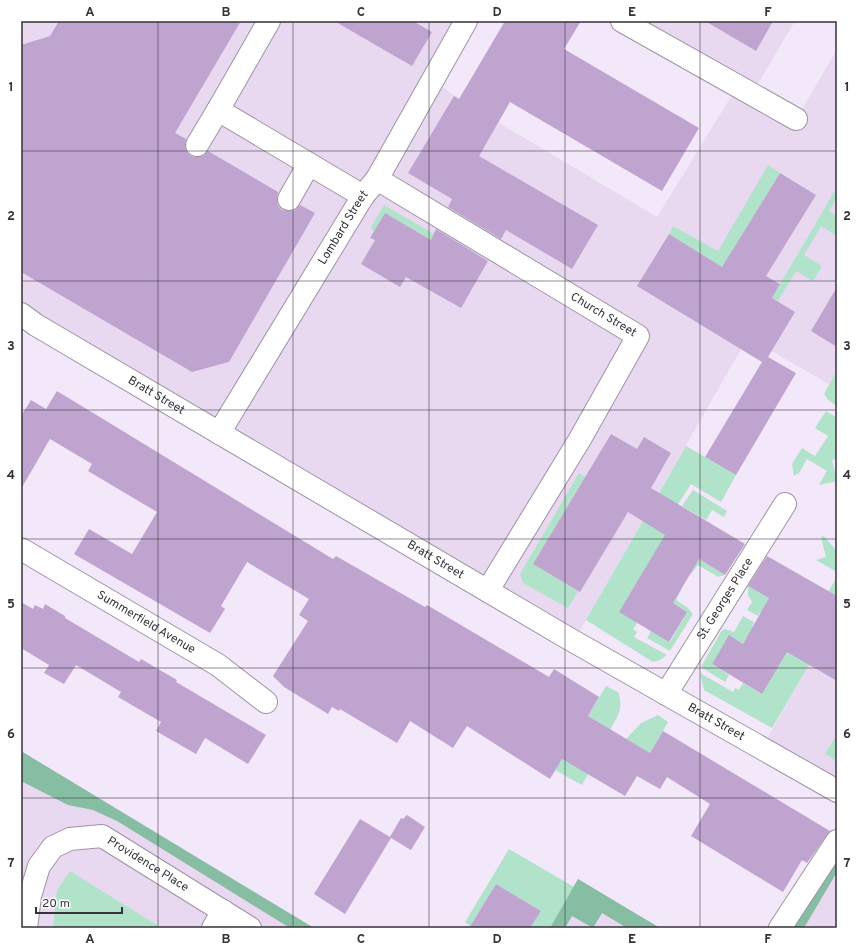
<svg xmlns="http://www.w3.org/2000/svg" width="858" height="949" font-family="Overpass,sans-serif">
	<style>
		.built { fill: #e8d9f1 }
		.green { fill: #b0e3ca }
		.forest { fill: #86bda3 }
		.building { fill: #c0a4d0 }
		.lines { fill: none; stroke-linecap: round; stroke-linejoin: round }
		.minor-casing { stroke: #9e93a4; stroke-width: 24 }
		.minor { stroke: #fff; stroke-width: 22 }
		.grid { fill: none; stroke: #363239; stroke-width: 1; stroke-opacity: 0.55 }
		.labels { text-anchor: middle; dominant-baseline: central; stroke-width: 4; stroke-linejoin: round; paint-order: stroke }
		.street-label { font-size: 12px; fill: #363239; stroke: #fff }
		.neatline { fill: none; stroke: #363239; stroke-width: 1.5 }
		.grid-label { font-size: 13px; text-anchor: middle; font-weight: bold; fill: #363239 }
	</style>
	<rect width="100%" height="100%" fill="#f3e7fa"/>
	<!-- built -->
	<g class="built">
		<polygon points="21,21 334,21 356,34 363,21 466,21 433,80 459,99 657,217 737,87 622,21 795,21 752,94 796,119 837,50 837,389 748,337 574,641 21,319"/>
		<polygon points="837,618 837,791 762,747"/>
		<polygon points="21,751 196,858 314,928 21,928"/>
		<polygon points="837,850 837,928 788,928"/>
		<polygon points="578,879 635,913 660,928 550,928"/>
	</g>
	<!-- green -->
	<g class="green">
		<polygon points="768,165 780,173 722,267 669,234 673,226 718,251"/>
		<polygon points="837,187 837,198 829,211 837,216 837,236 821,226 804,255 822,266 813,281 796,271 778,301 772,298"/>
		<polygon points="384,205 434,234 431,240 385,213 374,232 371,227"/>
		<polygon points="835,374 837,375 837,406 828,400 824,394"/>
		<polygon points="826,411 837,418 837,459 832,460 837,481 819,485 827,471 807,459 799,473 794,476 792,464 802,448 815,456 828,436 815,428"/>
		<polygon points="686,446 736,475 721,502 691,484 668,520 672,523 637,623 633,629 637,632 634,637 667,655 660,660 653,662 586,620"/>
		<polygon points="579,473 585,477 533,564 578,591 568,608 523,583 520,574"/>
		<polygon points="693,490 727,511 724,517 712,510 706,520 682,506"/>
		<polygon points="824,536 835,549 837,547 837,572 816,560 826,557 821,537"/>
		<polygon points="692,555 725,575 718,577 698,565 691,574 684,570"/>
		<polygon points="837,577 837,618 772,728 704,690 700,673 733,692 735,688 739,690 743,683 762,694 813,607 818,609"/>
		<polygon points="675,584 682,588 676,600 688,608 693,614 670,651 647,638 651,631 670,642 687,612 667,599"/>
		<polygon points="748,586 776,602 767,617 760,612 758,616 747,610 752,602 748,595"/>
		<polygon points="743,616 754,622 752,627 758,631 749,647 729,636 712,664 729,675 725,682 701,667 722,630 725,629 734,632"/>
		<path d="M606,686L618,692C624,707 618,716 610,730L588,716Z"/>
		<polygon points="658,715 668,722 650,753 626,739 641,723"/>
		<polygon points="837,734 837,756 835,760 825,754"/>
		<polygon points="562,759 588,774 582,785 555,770"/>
		<polygon points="509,849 574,887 550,928 530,928 541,911 496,884 470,926 465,922"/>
		<polygon points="70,871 76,875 162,928 53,928 57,890"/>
	</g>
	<!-- forest -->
	<g class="forest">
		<polygon points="21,751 314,928 290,928 117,821 93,810 68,805 21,781"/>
		<polygon points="837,850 837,872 804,928 788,928"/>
		<polygon points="578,879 660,928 627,928 602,913 593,928 572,916 565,928 550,928"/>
	</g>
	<!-- building -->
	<g class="building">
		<polygon points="59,21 241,21 175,133 186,139 185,144 186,151 191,156 196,157 203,156 208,151 278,192 277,199 278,206 282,210 289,211 295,210 300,205 315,213 229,362 192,372 21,272 21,45 50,36"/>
		<polygon points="334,21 413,21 432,32 412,66"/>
		<polygon points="505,21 581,21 564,49 699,128 662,191 510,102 479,156 598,225 572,269 506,230 501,239 448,207 452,199 408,173 454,96 459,99"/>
		<polygon points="705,21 773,21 756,51"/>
		<polygon points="780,173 816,195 766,276 780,284 772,298 795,312 768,357 796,373 736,475 705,457 762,362 637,286 669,234 722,267"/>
		<polygon points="385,213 431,240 436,229 488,261 461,308 406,277 400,287 361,264 375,240 370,238"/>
		<polygon points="837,287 837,347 811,331"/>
		<polygon points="57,391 333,559 336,556 425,607 427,605 549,677 554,669 599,697 588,716 650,753 663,731 830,831 807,863 802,860 783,892 691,836 710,804 667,777 660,789 637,776 625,796 562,759 550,779 467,726 453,748 410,721 397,743 340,709 339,711 332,707 328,714 284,687 273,676 308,621 299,615 309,599 247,562 221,606 225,609 210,633 74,554 89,529 132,554 157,512 88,471 92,464 50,439 21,489 21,416 31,400 46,409"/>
		<polygon points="611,434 637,449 644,437 671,453 651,488 745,544 725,575 699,559 673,603 687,612 669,642 619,612 665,535 628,512 580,592 533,564"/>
		<polygon points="767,556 837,596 837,681 787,652 762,694 712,664 729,635 743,644 769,598 748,586"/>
		<polygon points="21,602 33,609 35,605 43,609 45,604 65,616 65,618 139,662 141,659 177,680 176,682 266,735 248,764 205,738 196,754 156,731 161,722 118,697 121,692 76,665 64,684 44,673 49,665 21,648"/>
		<polygon points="407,815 425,827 411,850 391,838 345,914 314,894 360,819 390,837 401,818 403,819"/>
		<polygon points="496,884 541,911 530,928 469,928"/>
	</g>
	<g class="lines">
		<!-- minor casing -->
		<g class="minor-casing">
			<g id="minor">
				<polyline points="269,21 218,110 363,196"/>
				<polyline points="622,21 796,119"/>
				<polyline points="197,145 218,110"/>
				<path id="s1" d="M377,179L638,336L580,439L488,590"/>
				<polyline points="289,199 309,164"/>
				<path id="s2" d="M21,314L36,325L566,637L837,791"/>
				<path id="s3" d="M219,433L363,196L377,179L466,21"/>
				<path id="s4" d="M21,549L218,665L266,702"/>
				<path id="s5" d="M666,694L785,504"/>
				<path id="s6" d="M26,928L30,896L39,866L53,847L70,839L102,836L250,928"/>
				<polyline points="213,928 223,911"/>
				<polyline points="780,928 837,841"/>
			</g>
		</g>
		<!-- minor -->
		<use href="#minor" class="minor"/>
	</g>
	<!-- grid -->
	<path class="grid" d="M158,21V928M293,21V928M429,21V928M565,21V928M700,21V928M21,151H837M21,281H837M21,410H837M21,539H837M21,668H837M21,798H837"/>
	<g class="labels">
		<!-- street labels -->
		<g class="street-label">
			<text stroke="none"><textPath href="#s3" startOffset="240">Lombard Street</textPath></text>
			<text stroke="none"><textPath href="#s1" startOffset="264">Church Street</textPath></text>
			<text stroke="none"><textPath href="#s2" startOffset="158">Bratt Street</textPath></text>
			<text stroke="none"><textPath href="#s2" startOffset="482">Bratt Street</textPath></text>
			<text stroke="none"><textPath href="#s5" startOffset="112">St. Georges Place</textPath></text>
			<text stroke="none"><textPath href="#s4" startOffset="145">Summerfield Avenue</textPath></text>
			<text stroke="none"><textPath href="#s2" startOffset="806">Bratt Street</textPath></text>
			<text stroke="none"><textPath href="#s6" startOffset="192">Providence Place</textPath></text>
		</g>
	</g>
	<!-- border -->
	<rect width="858" height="949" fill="none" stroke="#ffffff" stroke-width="44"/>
	<!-- scale -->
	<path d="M36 907v6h86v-6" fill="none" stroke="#363239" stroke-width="2"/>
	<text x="42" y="907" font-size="12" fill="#363239" stroke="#ffffff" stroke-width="3" paint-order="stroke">20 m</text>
	<rect x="22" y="22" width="814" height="905" class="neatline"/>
	<g class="grid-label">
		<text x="90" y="16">A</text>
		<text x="226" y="16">B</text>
		<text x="361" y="16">C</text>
		<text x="497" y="16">D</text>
		<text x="632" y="16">E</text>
		<text x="768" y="16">F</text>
		<text x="11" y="91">1</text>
		<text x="847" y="91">1</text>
		<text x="11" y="220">2</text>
		<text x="847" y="220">2</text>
		<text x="11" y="350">3</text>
		<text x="847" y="350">3</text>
		<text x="11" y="479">4</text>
		<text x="847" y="479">4</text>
		<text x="11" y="608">5</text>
		<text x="847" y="608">5</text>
		<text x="11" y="738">6</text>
		<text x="847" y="738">6</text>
		<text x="11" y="867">7</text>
		<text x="847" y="867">7</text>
		<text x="90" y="943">A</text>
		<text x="226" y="943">B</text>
		<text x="361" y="943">C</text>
		<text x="497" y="943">D</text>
		<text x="632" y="943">E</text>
		<text x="768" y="943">F</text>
	</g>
</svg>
